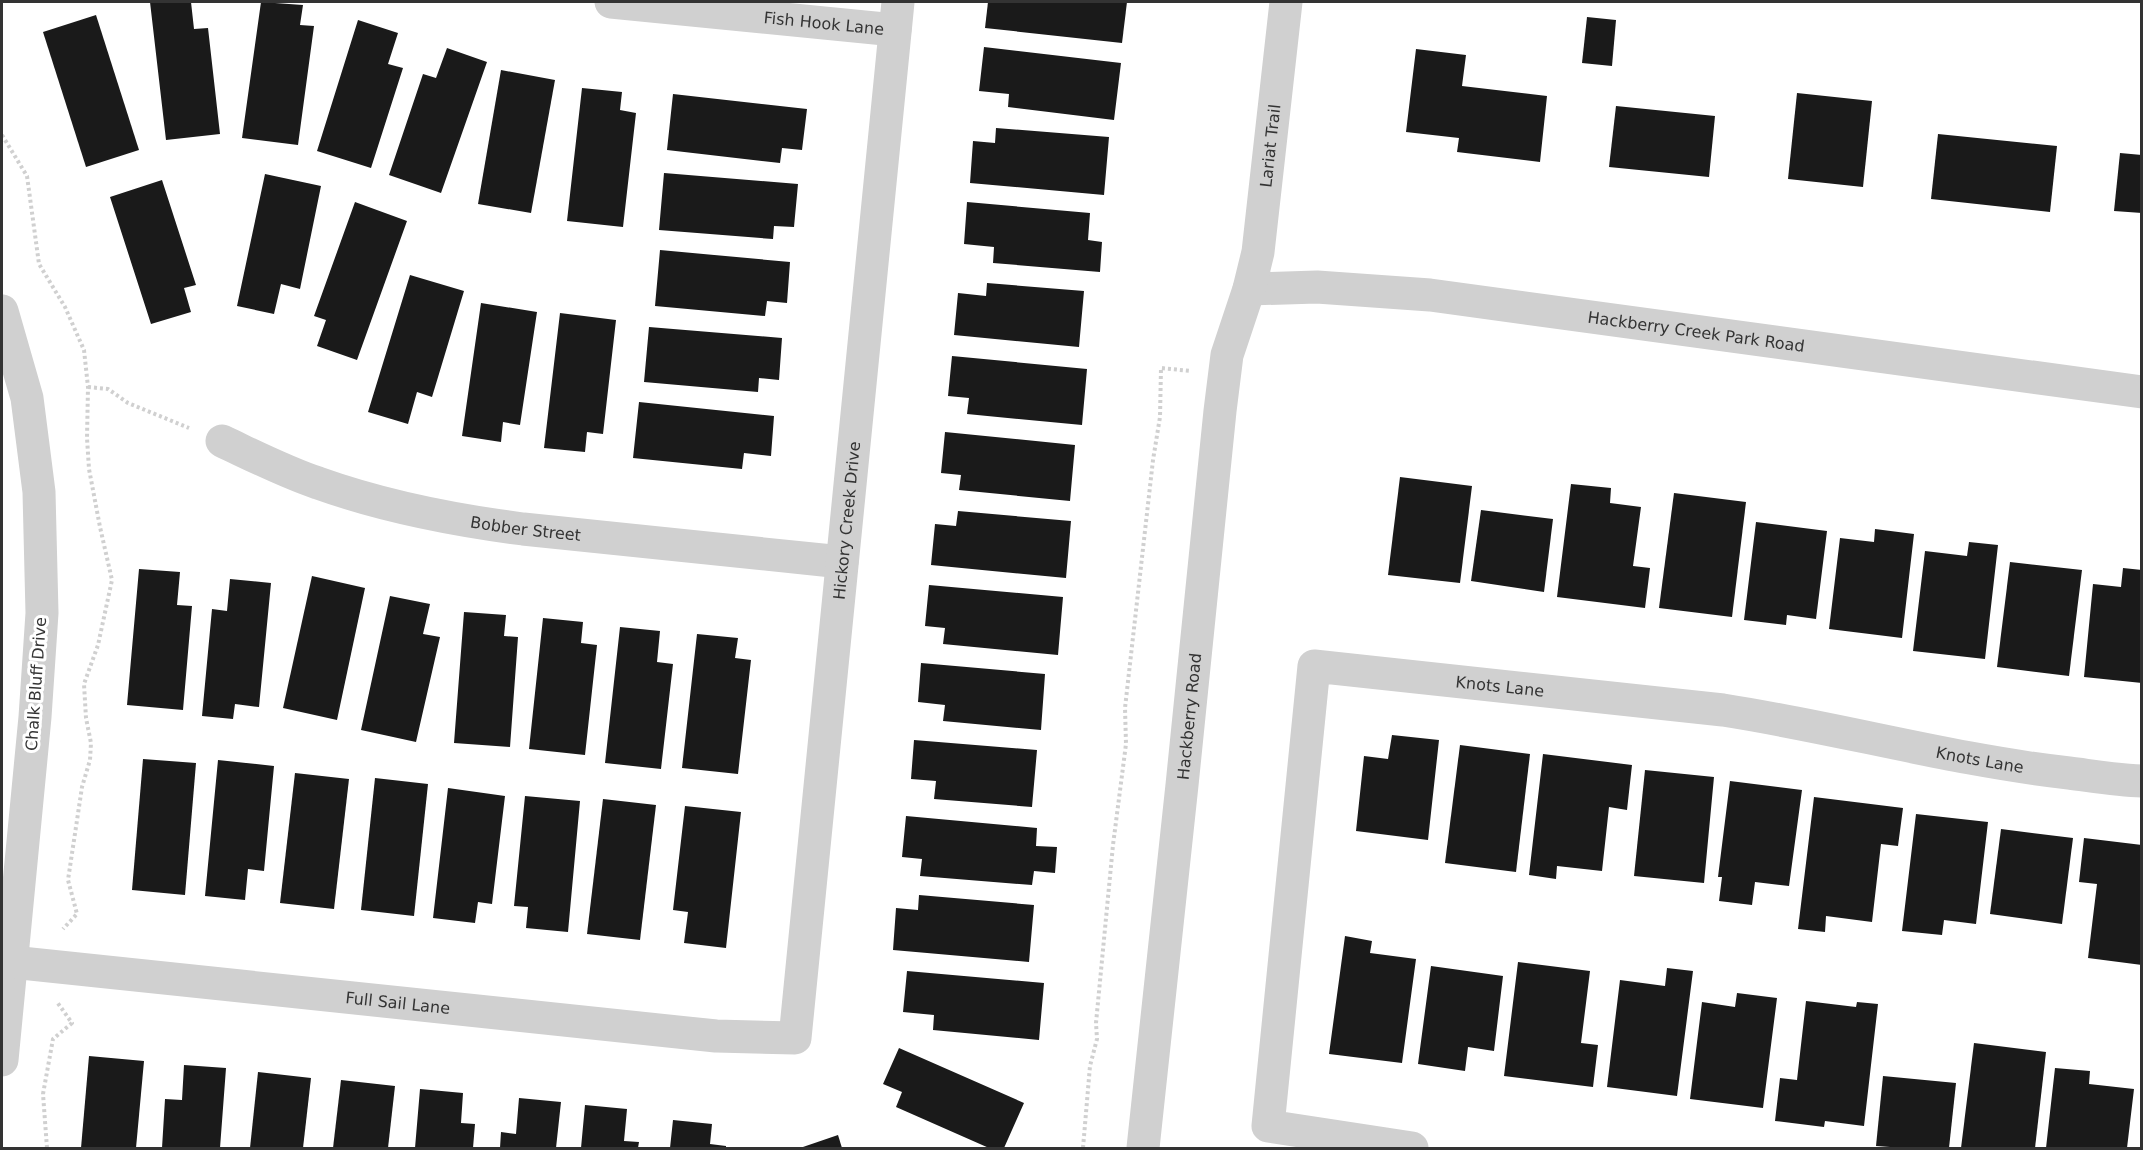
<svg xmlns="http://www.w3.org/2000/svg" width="2143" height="1150" font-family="'DejaVu Sans',sans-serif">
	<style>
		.building { fill: #1a1a1a }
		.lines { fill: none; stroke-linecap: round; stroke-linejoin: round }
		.path { stroke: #d0d0d0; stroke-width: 4; stroke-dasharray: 3 3; stroke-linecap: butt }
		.minor { stroke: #d0d0d0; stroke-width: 33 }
		.labels { text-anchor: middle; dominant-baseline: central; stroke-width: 6; stroke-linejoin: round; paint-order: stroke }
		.street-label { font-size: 16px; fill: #333; stroke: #fff }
	</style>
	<rect width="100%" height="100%" fill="#fff"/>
	<!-- building -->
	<g class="building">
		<polygon points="150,2 191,2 194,29 208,28 220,134 166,140"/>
		<polygon points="261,2 303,5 300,25 314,26 298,145 242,138"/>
		<polygon points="988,2 1127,2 1122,43 985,28"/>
		<polygon points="96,15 139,150 86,167 43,32"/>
		<polygon points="1587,17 1616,20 1612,66 1582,63"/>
		<polygon points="358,20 398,33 388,64 403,68 371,168 317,151"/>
		<polygon points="984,47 1121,63 1114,120 1008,107 1009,94 979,91"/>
		<polygon points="447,48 487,62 441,193 389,175 423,74 436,78"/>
		<polygon points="1416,49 1466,55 1462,86 1547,96 1540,162 1457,152 1459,138 1406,132"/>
		<polygon points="501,70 555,80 531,213 478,204"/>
		<polygon points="582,88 622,92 620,110 636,113 623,227 567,221"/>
		<polygon points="1797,93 1872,101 1863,187 1788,179"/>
		<polygon points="673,94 807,109 802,150 782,148 780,163 667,150"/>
		<polygon points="1616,106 1715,116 1709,177 1609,167"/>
		<polygon points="996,128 1109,137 1104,195 970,183 973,141 995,143"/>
		<polygon points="1938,134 2057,146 2050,212 1931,199"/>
		<polygon points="2120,153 2142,155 2142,213 2114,211"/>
		<polygon points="664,173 798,184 794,227 774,226 773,239 659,230"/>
		<polygon points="265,174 321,186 300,289 281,284 274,314 237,306"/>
		<polygon points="162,180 196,285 184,288 191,312 151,324 110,197"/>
		<polygon points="355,202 407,221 357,360 317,346 326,320 314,316"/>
		<polygon points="967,202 1090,213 1088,240 1102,242 1100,272 993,263 994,247 964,244"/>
		<polygon points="660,250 790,262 787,303 767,301 765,316 655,306"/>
		<polygon points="410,275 464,291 432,397 417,392 408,424 368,412"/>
		<polygon points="987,283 1084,291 1079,347 954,335 958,293 986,296"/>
		<polygon points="481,303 537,312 520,425 503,422 501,442 462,436"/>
		<polygon points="560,313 616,320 603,434 587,432 585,452 544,448"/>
		<polygon points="649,327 782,338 779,380 759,378 758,392 644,382"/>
		<polygon points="952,356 1087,369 1082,425 967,414 969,398 948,396"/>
		<polygon points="639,402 774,416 771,456 744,453 742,469 633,458"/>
		<polygon points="945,432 1075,445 1070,501 959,490 961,475 941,473"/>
		<polygon points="1400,477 1472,486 1460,583 1388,575"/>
		<polygon points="1571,484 1611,488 1610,503 1641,507 1633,566 1650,568 1645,608 1557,597"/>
		<polygon points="1674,493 1746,502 1732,617 1659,608"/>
		<polygon points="1481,510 1553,519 1544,592 1471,581"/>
		<polygon points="958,511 1071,521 1066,578 931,565 935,524 956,526"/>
		<polygon points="1756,522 1827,531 1816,619 1787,615 1786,625 1744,620"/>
		<polygon points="1875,529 1914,534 1902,638 1829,629 1840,538 1874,542"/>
		<polygon points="1969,542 1998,545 1985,659 1913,651 1925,551 1967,556"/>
		<polygon points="2010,562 2082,570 2069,676 1997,667"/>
		<polygon points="2123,568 2142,570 2142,683 2084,677 2093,584 2121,587"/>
		<polygon points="139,569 180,572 177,605 192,606 183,710 127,705"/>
		<polygon points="312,576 365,588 337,720 283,708"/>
		<polygon points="230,579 271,583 259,707 235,704 233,719 202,716 212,609 227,611"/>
		<polygon points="929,585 1063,597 1058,655 943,644 945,628 925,626"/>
		<polygon points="390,596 430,604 423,634 440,637 416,742 361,730"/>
		<polygon points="464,612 506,615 504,636 518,637 510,747 454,743"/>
		<polygon points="543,618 583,622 581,643 597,645 585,755 529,749"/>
		<polygon points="620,627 660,631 657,662 673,664 661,769 605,763"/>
		<polygon points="697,634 738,638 735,658 751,660 738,774 682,768"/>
		<polygon points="921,663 1045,674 1041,730 943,721 945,705 918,702"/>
		<polygon points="1392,735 1439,740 1428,840 1356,831 1364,756 1388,759"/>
		<polygon points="914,740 1037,750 1032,807 934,799 936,781 911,779"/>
		<polygon points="1460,745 1530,754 1516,872 1445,863"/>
		<polygon points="1543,754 1632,765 1627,810 1609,807 1602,871 1557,866 1556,879 1529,875"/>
		<polygon points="143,759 196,763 185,895 132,890"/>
		<polygon points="218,760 274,766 264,871 248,869 245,900 205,896"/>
		<polygon points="1645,770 1714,777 1704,883 1634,876"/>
		<polygon points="295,773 349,779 334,909 280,903"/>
		<polygon points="375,778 428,784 414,916 361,910"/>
		<polygon points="1730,781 1802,790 1789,886 1755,882 1752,905 1719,901 1722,877 1718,877"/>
		<polygon points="448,788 505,796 492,904 478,902 475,923 433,918"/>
		<polygon points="525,796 580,801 568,932 526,928 528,907 514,906"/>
		<polygon points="1814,797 1903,808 1898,846 1881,844 1872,922 1826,916 1825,932 1798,929"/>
		<polygon points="603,799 656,805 640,940 587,934"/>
		<polygon points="685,806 741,812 726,948 684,943 688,912 673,910"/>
		<polygon points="1916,814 1988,822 1976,924 1944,920 1942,935 1902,931"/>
		<polygon points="906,816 1037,828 1036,846 1057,847 1055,873 1034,871 1032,885 920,876 922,859 902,857"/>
		<polygon points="2001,829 2073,838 2062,924 1990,914"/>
		<polygon points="2084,838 2142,845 2142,965 2088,958 2097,884 2079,882"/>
		<polygon points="919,895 1034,905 1029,962 893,950 896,908 918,910"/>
		<polygon points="1345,936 1372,941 1370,953 1416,959 1402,1063 1329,1054"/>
		<polygon points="1518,962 1590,971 1581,1043 1598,1045 1593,1087 1504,1076"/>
		<polygon points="1431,966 1503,976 1494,1051 1468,1047 1465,1071 1418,1064"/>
		<polygon points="1667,968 1693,971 1677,1096 1607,1087 1620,980 1665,986"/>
		<polygon points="907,971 1044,983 1039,1040 933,1030 934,1015 903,1012"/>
		<polygon points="1737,993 1777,998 1763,1108 1690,1099 1702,1002 1735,1007"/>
		<polygon points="1806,1001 1856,1007 1857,1002 1878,1004 1864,1126 1825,1121 1824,1127 1775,1121 1780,1078 1797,1080"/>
		<polygon points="1974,1043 2046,1052 2035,1148 1961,1148"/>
		<polygon points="899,1048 1024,1103 1004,1148 989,1148 896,1107 902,1092 883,1084"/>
		<polygon points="89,1056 144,1061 136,1148 81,1148"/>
		<polygon points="184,1065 226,1068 220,1148 162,1148 165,1099 182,1100"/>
		<polygon points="2055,1068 2090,1071 2089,1084 2134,1089 2127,1148 2046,1148"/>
		<polygon points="258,1072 311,1078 303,1148 250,1148"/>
		<polygon points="1883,1076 1956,1083 1949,1148 1904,1148 1876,1146"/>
		<polygon points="341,1080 395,1086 388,1148 333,1148"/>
		<polygon points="420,1089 463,1093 461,1123 475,1124 473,1148 415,1148"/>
		<polygon points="519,1098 561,1102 556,1148 500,1148 501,1132 516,1134"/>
		<polygon points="585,1105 627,1109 624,1141 639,1142 638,1148 581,1148"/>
		<polygon points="673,1120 712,1124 710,1144 726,1146 726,1148 670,1148"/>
		<polygon points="838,1135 842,1148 800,1148"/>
	</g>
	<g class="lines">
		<!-- path -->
		<g class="path">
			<polyline points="2,135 27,176 39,264 65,307 84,350 88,387 87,438 89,469 100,527 112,580 98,645 84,684 86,718 91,743 90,760 82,787 68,880 77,914 63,929"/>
			<polyline points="88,387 108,389 128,403 189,428"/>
			<polyline points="47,1148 43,1094 53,1039 72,1023 57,1002"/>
			<polyline points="1083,1148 1090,1066 1097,1039 1096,1023 1113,845 1126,744 1125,708 1153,460 1160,417 1161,368 1191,371"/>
		</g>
		<!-- minor -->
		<g class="minor">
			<path id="s1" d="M611,2L895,30"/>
			<path id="s2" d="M1249,289L1317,287L1430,295L2142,392"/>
			<polyline points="2,311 27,398 39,492 42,613 35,717 2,1060"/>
			<path id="s3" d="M222,441C254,456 285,472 318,483C385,507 453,520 523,529L842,562"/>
			<path id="s4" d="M2,961L716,1036L795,1038L898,2"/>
			<path id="s5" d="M1143,1148L1182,785L1220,411L1227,355L1249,289L1258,252L1286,2"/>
			<path id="s6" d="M1412,1148L1268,1126L1314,666L1723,710C1839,728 1952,760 2069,773C2093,776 2117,780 2142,781"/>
		</g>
	</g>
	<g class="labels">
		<!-- street labels -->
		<g class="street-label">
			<text stroke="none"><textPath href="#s1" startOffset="214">Fish Hook Lane</textPath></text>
			<text stroke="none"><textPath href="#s5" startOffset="1012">Lariat Trail</textPath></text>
			<text stroke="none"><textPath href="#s2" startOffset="450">Hackberry Creek Park Road</textPath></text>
			<text stroke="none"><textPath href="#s4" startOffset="1317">Hickory Creek Drive</textPath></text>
			<text stroke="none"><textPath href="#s3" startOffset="318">Bobber Street</textPath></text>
			<text transform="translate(36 684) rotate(-86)">Chalk Bluff Drive</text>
			<text stroke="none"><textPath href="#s6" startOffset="795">Knots Lane</textPath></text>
			<text stroke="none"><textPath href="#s5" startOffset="434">Hackberry Road</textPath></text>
			<text stroke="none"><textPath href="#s6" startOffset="1281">Knots Lane</textPath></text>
			<text stroke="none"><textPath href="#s4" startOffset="398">Full Sail Lane</textPath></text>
		</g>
	</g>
	<!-- border -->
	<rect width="2143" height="1150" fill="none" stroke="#333333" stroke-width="6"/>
</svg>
